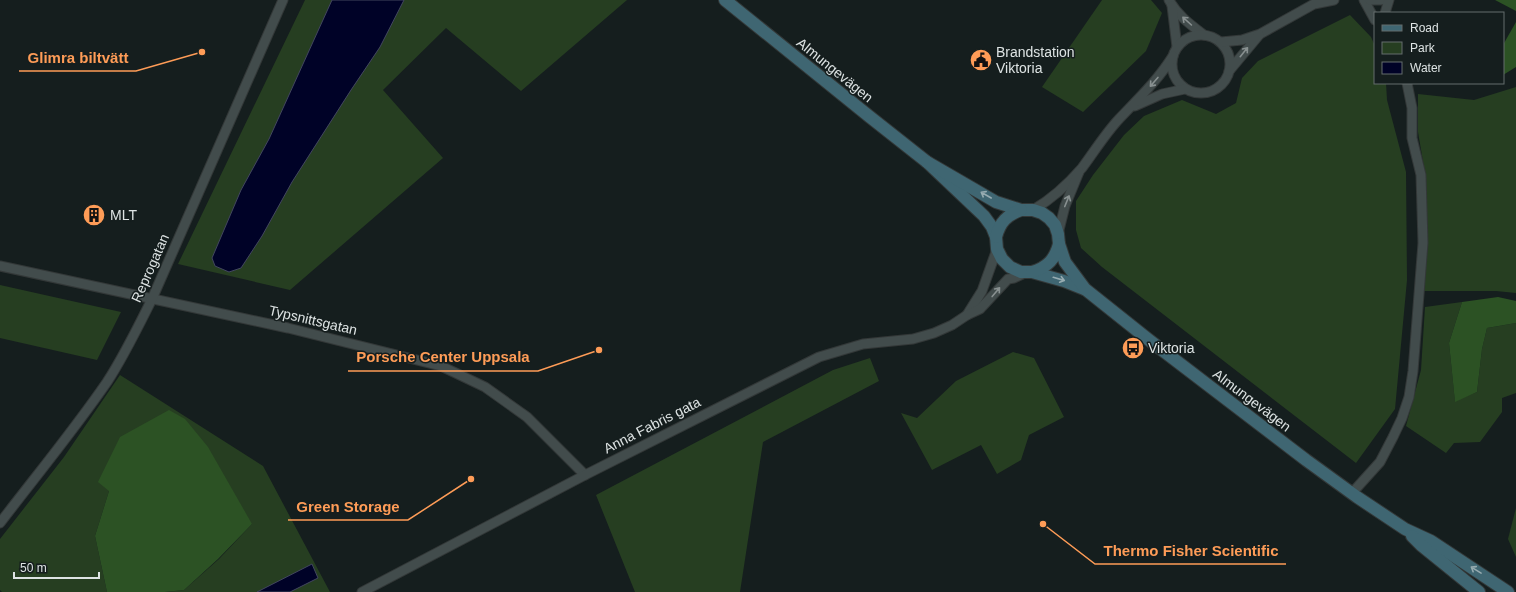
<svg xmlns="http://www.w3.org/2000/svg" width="1516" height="592" font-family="Helvetica,sans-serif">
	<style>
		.green { fill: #263e21 }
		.forest { fill: #2c5224 }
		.water { fill: #000227; stroke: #42465f }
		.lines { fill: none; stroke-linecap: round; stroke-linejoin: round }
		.street-casing { stroke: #333838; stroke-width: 11 }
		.secondary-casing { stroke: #333838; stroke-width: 14 }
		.street { stroke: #424c4c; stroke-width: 9 }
		.secondary { stroke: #3f6672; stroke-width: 12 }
		.oneway { stroke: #889090 }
		.oneway2 { stroke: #96abb0 }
		.labels { text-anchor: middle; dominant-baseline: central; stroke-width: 3; stroke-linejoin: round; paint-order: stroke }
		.poi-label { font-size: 14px; fill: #dde3e3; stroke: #151e1e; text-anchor: start }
		.street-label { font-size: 14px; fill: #dde3e3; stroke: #151e1e }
		.leader { fill: none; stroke: #fe9c57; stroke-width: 1.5 }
		.callout-dot { fill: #fe9c57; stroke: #151e1e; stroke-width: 1.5 }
		.callout-label { font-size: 15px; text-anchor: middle; font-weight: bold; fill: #fe9c57; stroke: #151e1e; stroke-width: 3; stroke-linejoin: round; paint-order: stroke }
	</style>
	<rect width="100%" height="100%" fill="#151e1e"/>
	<!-- green -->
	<g class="green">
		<polygon points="305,0 627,0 521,91 446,28 383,90 443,158 290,290 178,264"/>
		<polygon points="1102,0 1151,0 1162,13 1146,51 1083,112 1042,87"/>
		<polygon points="1350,15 1371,37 1375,46 1375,83 1386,83 1387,100 1406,172 1407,280 1395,409 1356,463 1102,267 1081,248 1076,230 1076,201 1093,175 1124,135 1144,116 1182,100 1216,114 1236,103 1242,78 1258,61"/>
		<polygon points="1516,87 1516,293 1496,291 1423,291 1420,178 1426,179 1418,132 1418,94 1474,100"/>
		<polygon points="0,285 121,312 97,360 0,338"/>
		<polygon points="1462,302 1449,343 1455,401 1477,392 1482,349 1487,328 1516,323 1516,393 1502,398 1502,412 1480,442 1454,443 1446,453 1406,426 1421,370 1425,307"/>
		<polygon points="1013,352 1034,358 1064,417 1029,435 1021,460 997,474 981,445 932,470 901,413 917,418 956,381"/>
		<polygon points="870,358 879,381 763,442 740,592 635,592 596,495 833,370"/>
		<polygon points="120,375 263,466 330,592 165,592 184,590 219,559 252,524 109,491 95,536 107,592 2,592 0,590 0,539 64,457"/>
		<polygon points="1516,508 1516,557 1508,539"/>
	</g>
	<!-- forest -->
	<g class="forest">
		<polygon points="1495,0 1516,0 1516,11"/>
		<polygon points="1516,22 1516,67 1503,75 1503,45"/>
		<polygon points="1498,297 1516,301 1516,323 1487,328 1482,349 1477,392 1455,402 1449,343 1462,302"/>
		<polygon points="169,410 185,419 208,447 252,524 218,559 184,590 165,592 107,592 95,536 109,491 98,482 120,437"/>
	</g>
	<!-- water -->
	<g class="water">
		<polygon points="332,0 404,0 380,47 351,90 292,182 262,236 241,268 229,272 215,266 212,258 241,190 269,139"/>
		<polygon points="312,564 318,578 290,592 257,592"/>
	</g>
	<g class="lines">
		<!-- street casing -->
		<g class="street-casing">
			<g id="street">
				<path d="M1169,0C1177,15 1191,25 1204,35"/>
				<polyline points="1364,0 1375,20"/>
				<polyline points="1370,0 1381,0"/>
				<polyline points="1172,6 1177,47"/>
				<polyline points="1385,13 1389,0"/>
				<circle cx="1201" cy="64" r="29"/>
				<polyline points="1221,42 1242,40 1260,34 1314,4 1334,0"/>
				<polyline points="1229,71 1259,35"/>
				<polyline points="1135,106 1162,94 1185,89"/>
				<path d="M1033,210C1050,200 1069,183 1082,168C1094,152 1105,134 1119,119C1139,98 1158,80 1173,56"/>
				<polyline points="1058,234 1065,206 1079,172"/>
				<polyline points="0,266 288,328 441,366 485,387 527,417 585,475"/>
				<polyline points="967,315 982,291 997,249"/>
				<polyline points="1352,493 1380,462 1393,437 1402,418 1409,397 1413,371 1423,243 1421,175 1412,138 1412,108 1407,83"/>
				<path d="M0,523C36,476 74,430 107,382C124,356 138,327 152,299L283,0"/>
				<polyline points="362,592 585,475 819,357 863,344 913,339 934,333 952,325 967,315 980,309 1008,279 1014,278 1027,272"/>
			</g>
		</g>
		<!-- secondary casing -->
		<g class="secondary-casing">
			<g id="secondary">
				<polyline points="725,0 870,117 927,162 984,216 992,227 996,237 997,249 1002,259 1010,267 1021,272 1032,272 1064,281 1084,289"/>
				<polyline points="927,162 996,202 1021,210 1033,210 1042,213 1049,218 1055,225 1058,234 1059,244 1065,262 1085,289 1149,340 1306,460 1357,497 1405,529 1431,541 1508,592"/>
				<path d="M996,237C1000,222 1007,215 1021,210"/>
				<path d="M1032,272C1048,267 1055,259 1059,244"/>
				<polyline points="1412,536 1421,545 1479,592"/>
			</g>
		</g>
		<!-- street -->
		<use href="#street" class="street"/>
		<!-- secondary -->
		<use href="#secondary" class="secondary"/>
	</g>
	<!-- one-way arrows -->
	<defs><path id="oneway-shaft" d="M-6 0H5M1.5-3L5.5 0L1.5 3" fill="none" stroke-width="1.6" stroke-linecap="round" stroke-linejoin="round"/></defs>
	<g class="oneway">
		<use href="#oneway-shaft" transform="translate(1187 21) rotate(-138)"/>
		<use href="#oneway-shaft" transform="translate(1244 52) rotate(-51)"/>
		<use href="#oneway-shaft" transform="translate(1154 82) rotate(131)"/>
		<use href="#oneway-shaft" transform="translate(1067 201) rotate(-68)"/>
		<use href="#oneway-shaft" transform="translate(996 292) rotate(-50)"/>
	</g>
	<g class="oneway2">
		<use href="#oneway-shaft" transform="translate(986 195) rotate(-150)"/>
		<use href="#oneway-shaft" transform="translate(1059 279) rotate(16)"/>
		<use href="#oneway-shaft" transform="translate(1476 570) rotate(-148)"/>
	</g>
	<!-- icons -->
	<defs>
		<g id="civic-disc" transform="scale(1.15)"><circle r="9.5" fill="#fe9c57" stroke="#151e1e"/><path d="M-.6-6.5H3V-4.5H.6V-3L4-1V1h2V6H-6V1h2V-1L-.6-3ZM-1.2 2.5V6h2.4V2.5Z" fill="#111"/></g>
		<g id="building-disc" transform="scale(1.15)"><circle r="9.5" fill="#fe9c57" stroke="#151e1e"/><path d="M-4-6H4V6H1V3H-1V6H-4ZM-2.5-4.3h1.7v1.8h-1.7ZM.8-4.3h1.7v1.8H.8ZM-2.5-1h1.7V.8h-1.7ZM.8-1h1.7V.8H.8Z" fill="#111"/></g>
		<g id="bus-disc" transform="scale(1.15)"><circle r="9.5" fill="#fe9c57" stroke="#151e1e"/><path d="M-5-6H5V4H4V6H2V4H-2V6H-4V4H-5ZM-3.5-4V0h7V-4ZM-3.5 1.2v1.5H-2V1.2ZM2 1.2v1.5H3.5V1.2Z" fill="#111"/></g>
	</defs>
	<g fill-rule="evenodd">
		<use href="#civic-disc" x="981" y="60"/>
		<use href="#building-disc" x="94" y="215"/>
		<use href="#bus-disc" x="1133" y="348"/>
	</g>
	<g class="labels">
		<!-- poi labels -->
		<g class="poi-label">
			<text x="996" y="52">Brandstation<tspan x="996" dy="16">Viktoria</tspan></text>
			<text x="110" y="215">MLT</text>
			<text x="1148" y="348">Viktoria</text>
		</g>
		<!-- street labels -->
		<g class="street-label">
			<text transform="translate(835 70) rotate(39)">Almungevägen</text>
			<text transform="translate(150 268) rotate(-66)">Reprogatan</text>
			<text transform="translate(313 320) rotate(13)">Typsnittsgatan</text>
			<text transform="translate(1252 400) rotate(37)">Almungevägen</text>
			<text transform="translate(652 425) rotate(-27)">Anna Fabris gata</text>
		</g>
	</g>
	<!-- callouts -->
	<path class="leader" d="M202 52L136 71H19M599 350L538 371H348M471 479L408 520H288M1043 524L1095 564H1286"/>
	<g class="callout-dot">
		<circle cx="202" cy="52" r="4"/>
		<circle cx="599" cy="350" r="4"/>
		<circle cx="471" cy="479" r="4"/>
		<circle cx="1043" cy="524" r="4"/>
	</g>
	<g class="callout-label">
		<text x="78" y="63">Glimra biltvätt</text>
		<text x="443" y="362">Porsche Center Uppsala</text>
		<text x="348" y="512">Green Storage</text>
		<text x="1191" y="556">Thermo Fisher Scientific</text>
	</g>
	<!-- legend -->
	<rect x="1374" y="12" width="130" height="72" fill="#151e1e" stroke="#656d6d"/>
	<rect x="1382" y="25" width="20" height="6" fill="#3f6672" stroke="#656d6d"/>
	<text x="1410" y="32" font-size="12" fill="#dde3e3">Road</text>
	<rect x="1382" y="42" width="20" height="12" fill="#263e21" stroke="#656d6d"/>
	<text x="1410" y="52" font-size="12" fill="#dde3e3">Park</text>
	<rect x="1382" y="62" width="20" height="12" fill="#000227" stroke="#656d6d"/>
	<text x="1410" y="72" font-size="12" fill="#dde3e3">Water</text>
	<!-- scale -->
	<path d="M14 572v6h85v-6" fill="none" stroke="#dde3e3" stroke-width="2"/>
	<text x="20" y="572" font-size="12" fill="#dde3e3" stroke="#151e1e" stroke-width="3" paint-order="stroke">50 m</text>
</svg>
